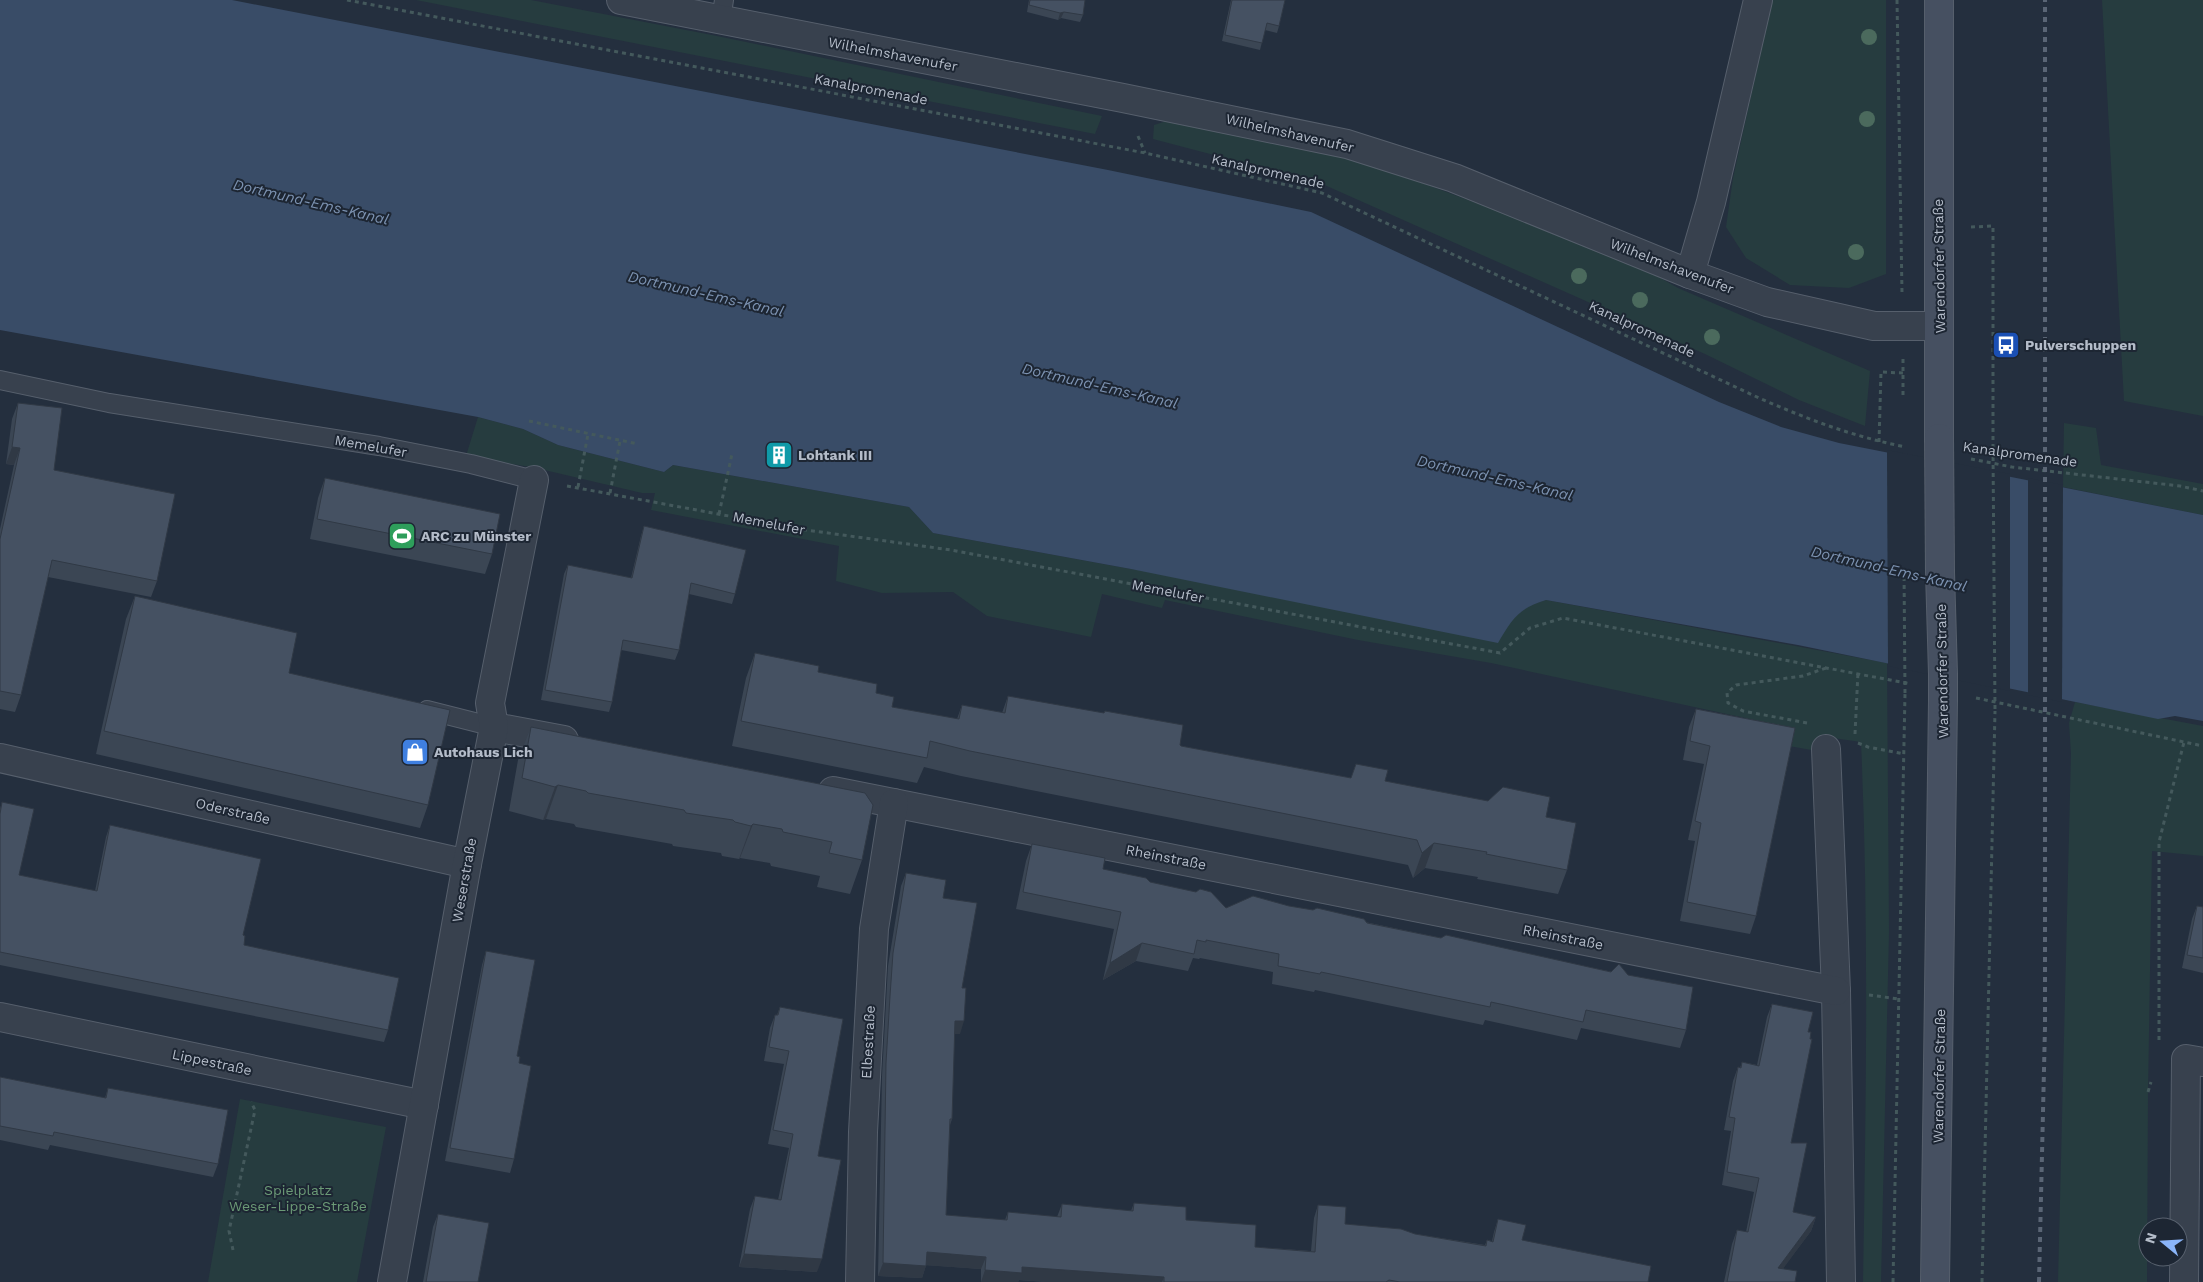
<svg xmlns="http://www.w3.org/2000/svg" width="2203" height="1282" font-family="'Work Sans',sans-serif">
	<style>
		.green { fill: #263c3f }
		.water { fill: #394c67 }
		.pier { fill: #242f3e }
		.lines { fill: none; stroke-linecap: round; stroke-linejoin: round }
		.service-casing { stroke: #565f6c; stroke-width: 20 }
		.minor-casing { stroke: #565f6c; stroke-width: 30 }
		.secondary-casing { stroke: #565f6c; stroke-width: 30 }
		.path { stroke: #44595c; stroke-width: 3; stroke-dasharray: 4 4; stroke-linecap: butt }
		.service { stroke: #38414e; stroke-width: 18 }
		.minor { stroke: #38414e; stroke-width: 28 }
		.secondary { stroke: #465061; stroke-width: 28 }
		.rail { stroke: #5a6575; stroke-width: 4; stroke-dasharray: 5 5; stroke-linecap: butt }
		.secondary-bridge-casing { stroke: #565f6c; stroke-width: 30; stroke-linecap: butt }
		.path-bridge { stroke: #44595c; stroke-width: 3; stroke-dasharray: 4 4; stroke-linecap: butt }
		.secondary-bridge { stroke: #465061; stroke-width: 28 }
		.tree { fill: #4b6a5d }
		.wall { fill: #3b4654 }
		.shaded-wall { fill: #303945 }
		.building { fill: #455162; stroke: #303945 }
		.labels { text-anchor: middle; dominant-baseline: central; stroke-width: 4; stroke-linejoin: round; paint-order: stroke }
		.street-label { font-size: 14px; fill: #b4bcc9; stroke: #1d2633 }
		.poi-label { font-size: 14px; font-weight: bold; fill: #b4bcc9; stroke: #1d2633; text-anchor: start }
		.park-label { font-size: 14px; fill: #6b9a76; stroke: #1d2633 }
		.water-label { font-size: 15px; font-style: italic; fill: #7c92b1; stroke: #1d2633 }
	</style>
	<rect width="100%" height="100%" fill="#242f3e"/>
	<!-- green -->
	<g class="green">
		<polygon points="416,0 531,0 717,36 1102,116 1095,134"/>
		<polygon points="1772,0 1886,0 1886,274 1849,288 1790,285 1746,258 1726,227 1733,178"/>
		<polygon points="2102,0 2203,0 2203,416 2124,401"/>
		<polygon points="1173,119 1344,154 1627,259 1678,288 1870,371 1865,426 1799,400 1705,354 1320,183 1153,139 1154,125"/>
		<path d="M478,417L523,429L558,445L664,472L673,465L909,507L933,533L1131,569L1513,618L1530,605L1546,600L1887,663L1889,932L1881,1282H1863C1866,1102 1869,922 1861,742L1819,736L1817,751L1789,746L1792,728L1491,663L1358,640L1165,600L1162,608L1102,594L1091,637L987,616L953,592L882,593L836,581L839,546L651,510L655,493H642L536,468L466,456Z"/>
		<polygon points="2064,423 2096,428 2101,465 2203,484 2203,515 2063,487"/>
		<polygon points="2075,702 2203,726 2203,856 2152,851 2148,1092 2147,1282 2058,1282 2071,753 2069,723"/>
		<polygon points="240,1099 386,1127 357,1282 208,1282"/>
	</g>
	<!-- water -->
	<path class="water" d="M0,0H232L1108,170L1311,212L1719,402L1781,427L1839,443L2203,515V721L2175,716L2158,719L1798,645L1546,600C1519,608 1512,619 1498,643L1131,569L933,533L909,507L673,465L664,472L558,445L523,429L478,417L0,330Z"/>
	<!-- pier -->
	<g class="pier">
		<polygon points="1887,450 2010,474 2010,691 1888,666"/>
		<polygon points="2028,478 2063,485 2062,702 2028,695"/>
	</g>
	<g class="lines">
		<!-- service casing -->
		<g class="service-casing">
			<g id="service">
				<polyline points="721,20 724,0"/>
				<polyline points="0,380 109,403 379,446 471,464 534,480"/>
				<polyline points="427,710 494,727"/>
			</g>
		</g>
		<!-- minor casing -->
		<g class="minor-casing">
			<g id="minor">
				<polyline points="621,0 1123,98 1347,144 1454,178 1690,274 1767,302 1874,326 1939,326"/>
				<polyline points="1690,274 1711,202 1758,0"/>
				<polyline points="494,727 564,740"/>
				<polyline points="1826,749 1836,991 1841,1282"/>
				<polyline points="0,758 467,864"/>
				<polyline points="833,791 1836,991"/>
				<polyline points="0,1017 424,1105"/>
				<polyline points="392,1282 467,864 494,727 490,703 534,480"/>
				<polyline points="860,1282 863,1132 874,929 894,803"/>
				<polyline points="2184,1282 2186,1059 2203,1062"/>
			</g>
		</g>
		<!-- secondary casing -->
		<g class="secondary-casing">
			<g id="secondary">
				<polyline points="1939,438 1939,0"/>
				<polyline points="1940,572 1943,674"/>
				<polyline points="1935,1282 1943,701"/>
			</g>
		</g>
		<!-- path -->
		<g class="path">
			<path d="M347,0L1145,153L1322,193L1759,398C1807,419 1854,437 1906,447"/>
			<polyline points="1897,0 1902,293"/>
			<polyline points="1138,136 1145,153"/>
			<polyline points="1971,227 1993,226 1993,449"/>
			<polyline points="1903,359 1903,395"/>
			<polyline points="529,421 638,444"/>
			<polyline points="1879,442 1881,372 1903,373"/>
			<polyline points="1971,459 2012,467 2180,486 2203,491"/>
			<polyline points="567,486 799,529 951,550 1500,653 1530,628 1563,618 1911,684"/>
			<polyline points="578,487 588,434"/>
			<polyline points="610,493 620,441"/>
			<polyline points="719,514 732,454"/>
			<polyline points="1976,698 2203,746"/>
			<polyline points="1807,723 1743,711 1728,703 1727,693 1736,685 1803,676 1826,668"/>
			<polyline points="1855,734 1858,672"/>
			<polyline points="1858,743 1868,747 1904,754"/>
			<polyline points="1869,995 1899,999"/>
			<polyline points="2159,1040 2159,842 2184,742"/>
			<polyline points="2148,1092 2151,1082"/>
			<polyline points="233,1250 229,1231 255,1110 251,1102"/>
			<polyline points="1893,1282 1905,694"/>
			<polyline points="1982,1282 1995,711"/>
		</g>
		<!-- service -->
		<use href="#service" class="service"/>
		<!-- minor -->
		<use href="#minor" class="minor"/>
		<!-- secondary -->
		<use href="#secondary" class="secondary"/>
		<!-- rail -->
		<polyline class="rail" points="2039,1282 2045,1027 2045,0"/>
		<!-- secondary-bridge casing -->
		<g class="secondary-bridge-casing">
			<g id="secondary-bridge">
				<polyline points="1939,438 1940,572"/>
				<polyline points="1943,701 1943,674"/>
			</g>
		</g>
		<!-- path-bridge -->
		<g class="path-bridge">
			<polyline points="1993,449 1995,711"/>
			<polyline points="1904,569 1905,694"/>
		</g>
		<!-- secondary-bridge -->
		<use href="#secondary-bridge" class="secondary-bridge"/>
	</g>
	<!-- trees -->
	<g class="tree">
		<circle cx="1869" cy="37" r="8"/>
		<circle cx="1867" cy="119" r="8"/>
		<circle cx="1856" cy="252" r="8"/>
		<circle cx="1579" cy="276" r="8"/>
		<circle cx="1640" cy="300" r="8"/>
		<circle cx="1712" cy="337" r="8"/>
	</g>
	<!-- wall -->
	<g class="wall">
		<polygon points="1029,0 1085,0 1083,15 1080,22 1061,18 1058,20 1027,12"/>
		<polygon points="1231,0 1285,0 1279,26 1277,33 1265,30 1260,50 1222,41"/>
		<polygon points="18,403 54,470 157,581 151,597 48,577 21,695 15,712 0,709 0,529 14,465 6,464 12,419"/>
		<polygon points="325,478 492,554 485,574 310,539 318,498"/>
		<polygon points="644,526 735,594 732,604 689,594 679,650 675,660 621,650 612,702 609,712 541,700 564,574 568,565 631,578 641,536"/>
		<polygon points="135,596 428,805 420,828 96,754 126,619"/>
		<polygon points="755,653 818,672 876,693 892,707 957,719 962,705 1002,713 1008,696 1180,745 1181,746 1351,778 1356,764 1385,781 1546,817 1567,870 1558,894 1477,879 1478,877 1425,868 1413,878 1408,865 961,776 924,767 917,783 732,746 746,678"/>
		<polygon points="1696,709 1795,728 1756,916 1750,934 1680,921 1695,841 1688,840 1704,764 1683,760 1689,727"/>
		<polygon points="531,727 865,793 862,860 850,894 817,887 820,876 771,866 770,863 740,858 739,859 722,856 721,853 673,846 672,844 576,827 574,824 546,819 543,820 509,811 518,760"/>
		<polygon points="2,802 19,875 95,891 106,837 110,825 243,935 244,945 388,1030 384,1042 0,965 0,809"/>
		<polygon points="1032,844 1103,869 1150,882 1226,908 1289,906 1441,938 1628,975 1686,1030 1680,1048 1581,1028 1577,1040 1485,1020 1483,1025 1315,990 1314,992 1272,984 1273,972 1200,958 1199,959 1193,958 1188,971 1136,961 1103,980 1114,929 1016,909 1026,861"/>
		<polygon points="906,873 943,898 962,988 960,1034 954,1034 952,1119 950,1125 946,1215 1005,1220 1008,1212 1057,1217 1062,1204 1131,1211 1134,1203 1186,1220 1255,1247 1311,1251 1314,1218 1318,1205 1345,1224 1415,1234 1485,1245 1487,1240 1492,1241 1494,1232 1498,1219 1522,1240 1648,1282 1047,1282 1019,1280 1018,1282 981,1282 981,1269 926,1265 922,1278 878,1276 882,1076 888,966 901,886"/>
		<polygon points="2197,906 2203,907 2203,973 2182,968 2192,919"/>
		<polygon points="486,951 519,1063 514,1159 510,1173 445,1161 482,965"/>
		<polygon points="1772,1004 1808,1032 1791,1143 1793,1212 1816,1217 1811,1231 1783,1268 1795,1282 1724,1282 1732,1244 1737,1230 1746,1232 1754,1192 1722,1185 1731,1131 1724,1130 1733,1081 1738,1067 1740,1068 1742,1062 1757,1065 1767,1017"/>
		<polygon points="780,1007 818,1156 817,1272 739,1267 750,1209 755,1196 778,1200 789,1148 768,1144 784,1064 764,1061 770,1028 775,1015 777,1015"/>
		<polygon points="0,1077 105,1098 108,1088 218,1164 213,1177 50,1145 48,1150 0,1140"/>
		<polygon points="438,1214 478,1282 423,1282 433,1227"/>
	</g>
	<!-- shaded-wall -->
	<g class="shaded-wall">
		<polygon points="1064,12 1061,18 1058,20 1060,13"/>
		<polygon points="12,447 20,448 14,465 6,464"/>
		<polygon points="558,785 546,819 543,820 555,787"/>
		<polygon points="753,824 740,858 739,859 751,826"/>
		<polygon points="1434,843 1425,868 1413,878 1422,853"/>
		<polygon points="1142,943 1136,961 1103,980 1110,963"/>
		<polygon points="955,1021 964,1021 960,1034 950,1034"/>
		<polygon points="1816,1217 1811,1231 1774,1281 1778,1268"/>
		<polygon points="927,1252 986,1257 981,1269 922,1265"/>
		<polygon points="744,1254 822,1259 817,1272 739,1267"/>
		<polygon points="883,1263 926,1266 922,1278 878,1276"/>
		<polygon points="1022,1267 1164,1277 1162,1282 1047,1282 1019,1280 1018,1282 981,1282 985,1270"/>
	</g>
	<!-- building -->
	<g class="building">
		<polygon points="1030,0 1085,0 1083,15 1064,12 1060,13 1029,5"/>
		<polygon points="1232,0 1285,0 1279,26 1267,23 1262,43 1225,35"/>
		<polygon points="18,403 62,408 54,470 175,494 157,581 52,560 21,695 0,691 0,539 20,448 12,447"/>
		<polygon points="325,478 500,514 492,554 317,519"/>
		<polygon points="644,526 746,550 735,594 691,583 679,650 623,640 612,702 545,690 568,565 632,578"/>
		<polygon points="135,596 297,633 289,673 450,710 428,805 104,731"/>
		<polygon points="755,653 819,666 818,672 877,684 876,693 894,697 892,707 959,719 962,705 1005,713 1008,696 1104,713 1105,711 1183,725 1180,745 1181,746 1351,778 1356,764 1388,770 1385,781 1488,801 1503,787 1550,797 1546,817 1576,823 1567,870 1486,854 1487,852 1434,843 1422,853 1417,840 970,751 930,741 927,758 741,721"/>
		<polygon points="1696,709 1795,728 1756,916 1687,902 1701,823 1695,821 1710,746 1690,741"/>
		<polygon points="531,727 865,793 873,805 862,860 829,853 832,842 783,832 782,829 753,824 751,826 735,822 733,820 686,813 684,810 588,793 586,791 558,785 555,787 522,778"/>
		<polygon points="2,802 34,809 19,875 97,891 110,825 261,859 243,935 245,936 244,945 399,978 388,1030 0,952 0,814"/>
		<polygon points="1032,844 1105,858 1103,869 1146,878 1150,882 1196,892 1200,889 1211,892 1226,908 1253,896 1289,906 1313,910 1317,908 1364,919 1367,923 1441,938 1446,935 1611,972 1619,964 1628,975 1693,987 1686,1030 1586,1010 1583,1022 1491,1002 1490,1007 1321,972 1320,974 1278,966 1279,954 1206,940 1206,942 1197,940 1194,954 1142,943 1110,963 1121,912 1023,892"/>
		<polygon points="906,873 946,880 943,898 977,903 962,988 966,988 964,1021 955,1021 952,1119 950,1119 946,1215 1007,1220 1008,1212 1061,1217 1062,1204 1133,1211 1134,1203 1186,1207 1186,1220 1256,1225 1255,1247 1315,1252 1318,1205 1346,1207 1345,1224 1401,1229 1415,1234 1486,1246 1487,1240 1493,1242 1498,1219 1526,1225 1522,1240 1651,1266 1648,1282 1400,1282 1389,1280 1386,1282 1164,1282 1164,1277 1022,1267 1022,1273 985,1270 986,1257 927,1252 926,1266 883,1263 886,1063 890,996 893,953"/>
		<polygon points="2197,906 2203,907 2203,958 2187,955"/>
		<polygon points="486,951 535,960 517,1056 520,1057 519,1063 531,1066 514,1159 450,1148"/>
		<polygon points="1772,1004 1813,1012 1808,1032 1811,1032 1810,1039 1812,1039 1791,1143 1807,1143 1793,1212 1816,1217 1778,1268 1797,1271 1795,1282 1727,1282 1737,1230 1748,1232 1759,1178 1727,1172 1735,1118 1729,1117 1738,1067 1741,1068 1742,1062 1759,1066"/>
		<polygon points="780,1007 843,1019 818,1156 841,1160 822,1259 744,1254 755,1196 781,1200 793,1134 773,1130 789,1051 769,1047 775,1015 778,1015"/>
		<polygon points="0,1077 106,1098 108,1088 228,1110 218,1164 54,1132 53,1136 0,1126"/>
		<polygon points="438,1214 489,1223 478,1282 426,1282"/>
	</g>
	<!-- icons -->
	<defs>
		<g id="bus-square" transform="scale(1.4375)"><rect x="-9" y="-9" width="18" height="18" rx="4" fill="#1a4fb4" stroke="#1d2633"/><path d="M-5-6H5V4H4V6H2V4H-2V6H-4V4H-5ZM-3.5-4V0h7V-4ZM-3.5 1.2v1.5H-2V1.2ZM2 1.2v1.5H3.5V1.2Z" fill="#fff"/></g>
		<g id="building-square" transform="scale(1.4375)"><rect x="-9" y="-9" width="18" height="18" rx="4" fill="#0f9aa8" stroke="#1d2633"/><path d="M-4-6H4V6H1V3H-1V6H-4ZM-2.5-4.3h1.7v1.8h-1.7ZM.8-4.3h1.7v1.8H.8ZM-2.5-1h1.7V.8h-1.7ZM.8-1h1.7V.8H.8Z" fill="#fff"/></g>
		<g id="stadium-square" transform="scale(1.4375)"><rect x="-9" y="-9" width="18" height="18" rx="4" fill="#2e9e5b" stroke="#1d2633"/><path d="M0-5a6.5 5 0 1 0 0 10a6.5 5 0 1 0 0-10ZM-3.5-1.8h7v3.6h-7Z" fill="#fff"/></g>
		<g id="shop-square" transform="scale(1.4375)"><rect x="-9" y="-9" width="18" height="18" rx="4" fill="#3f7fe0" stroke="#1d2633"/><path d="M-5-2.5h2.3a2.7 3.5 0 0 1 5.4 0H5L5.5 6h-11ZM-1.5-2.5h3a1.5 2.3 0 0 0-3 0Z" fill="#fff"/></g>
	</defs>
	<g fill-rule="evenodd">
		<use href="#bus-square" x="2006" y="345"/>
		<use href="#building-square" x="779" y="455"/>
		<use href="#stadium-square" x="402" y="536"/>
		<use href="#shop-square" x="415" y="752"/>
	</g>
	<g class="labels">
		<!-- street labels -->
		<g class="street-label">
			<text transform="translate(893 54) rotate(11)">Wilhelmshavenufer</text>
			<text transform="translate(871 89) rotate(11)">Kanalpromenade</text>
			<text transform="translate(1290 133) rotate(13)">Wilhelmshavenufer</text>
			<text transform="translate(1268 171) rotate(13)">Kanalpromenade</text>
			<text transform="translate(1672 266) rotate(21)">Wilhelmshavenufer</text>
			<text transform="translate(1939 266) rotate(-91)">Warendorfer Straße</text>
			<text transform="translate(1642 329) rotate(25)">Kanalpromenade</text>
			<text transform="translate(371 446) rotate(10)">Memelufer</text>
			<text transform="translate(2020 454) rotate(8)">Kanalpromenade</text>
			<text transform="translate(769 523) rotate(11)">Memelufer</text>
			<text transform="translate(1168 591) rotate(11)">Memelufer</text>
			<text transform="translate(1942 671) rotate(-91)">Warendorfer Straße</text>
			<text transform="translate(233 811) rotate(13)">Oderstraße</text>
			<text transform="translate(1166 857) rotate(11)">Rheinstraße</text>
			<text transform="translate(464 880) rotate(-80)">Weserstraße</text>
			<text transform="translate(1563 937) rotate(11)">Rheinstraße</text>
			<text transform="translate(868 1042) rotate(-87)">Elbestraße</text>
			<text transform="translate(212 1062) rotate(12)">Lippestraße</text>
			<text transform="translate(1939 1076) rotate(-89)">Warendorfer Straße</text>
		</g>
		<!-- poi labels -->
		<g class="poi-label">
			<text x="2025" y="345">Pulverschuppen</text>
			<text x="798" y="455">Lohtank III</text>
			<text x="421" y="536">ARC zu Münster</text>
			<text x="434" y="752">Autohaus Lich</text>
		</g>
		<!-- park labels -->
		<g class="park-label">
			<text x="298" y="1190">Spielplatz<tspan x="298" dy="16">Weser-Lippe-Straße</tspan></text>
		</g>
		<!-- water labels -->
		<g class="water-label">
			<text transform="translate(311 202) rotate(13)">Dortmund-Ems-Kanal</text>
			<text transform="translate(706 294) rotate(13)">Dortmund-Ems-Kanal</text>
			<text transform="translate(1100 386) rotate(13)">Dortmund-Ems-Kanal</text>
			<text transform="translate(1495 478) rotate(13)">Dortmund-Ems-Kanal</text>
			<text transform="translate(1889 569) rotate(13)">Dortmund-Ems-Kanal</text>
		</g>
	</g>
	<!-- north arrow -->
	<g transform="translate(2163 1242) rotate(288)"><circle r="24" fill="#1d2633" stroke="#59626f"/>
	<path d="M0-4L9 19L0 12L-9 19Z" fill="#8ab4f8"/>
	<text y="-8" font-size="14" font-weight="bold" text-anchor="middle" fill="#b4bcc9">N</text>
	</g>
</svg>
